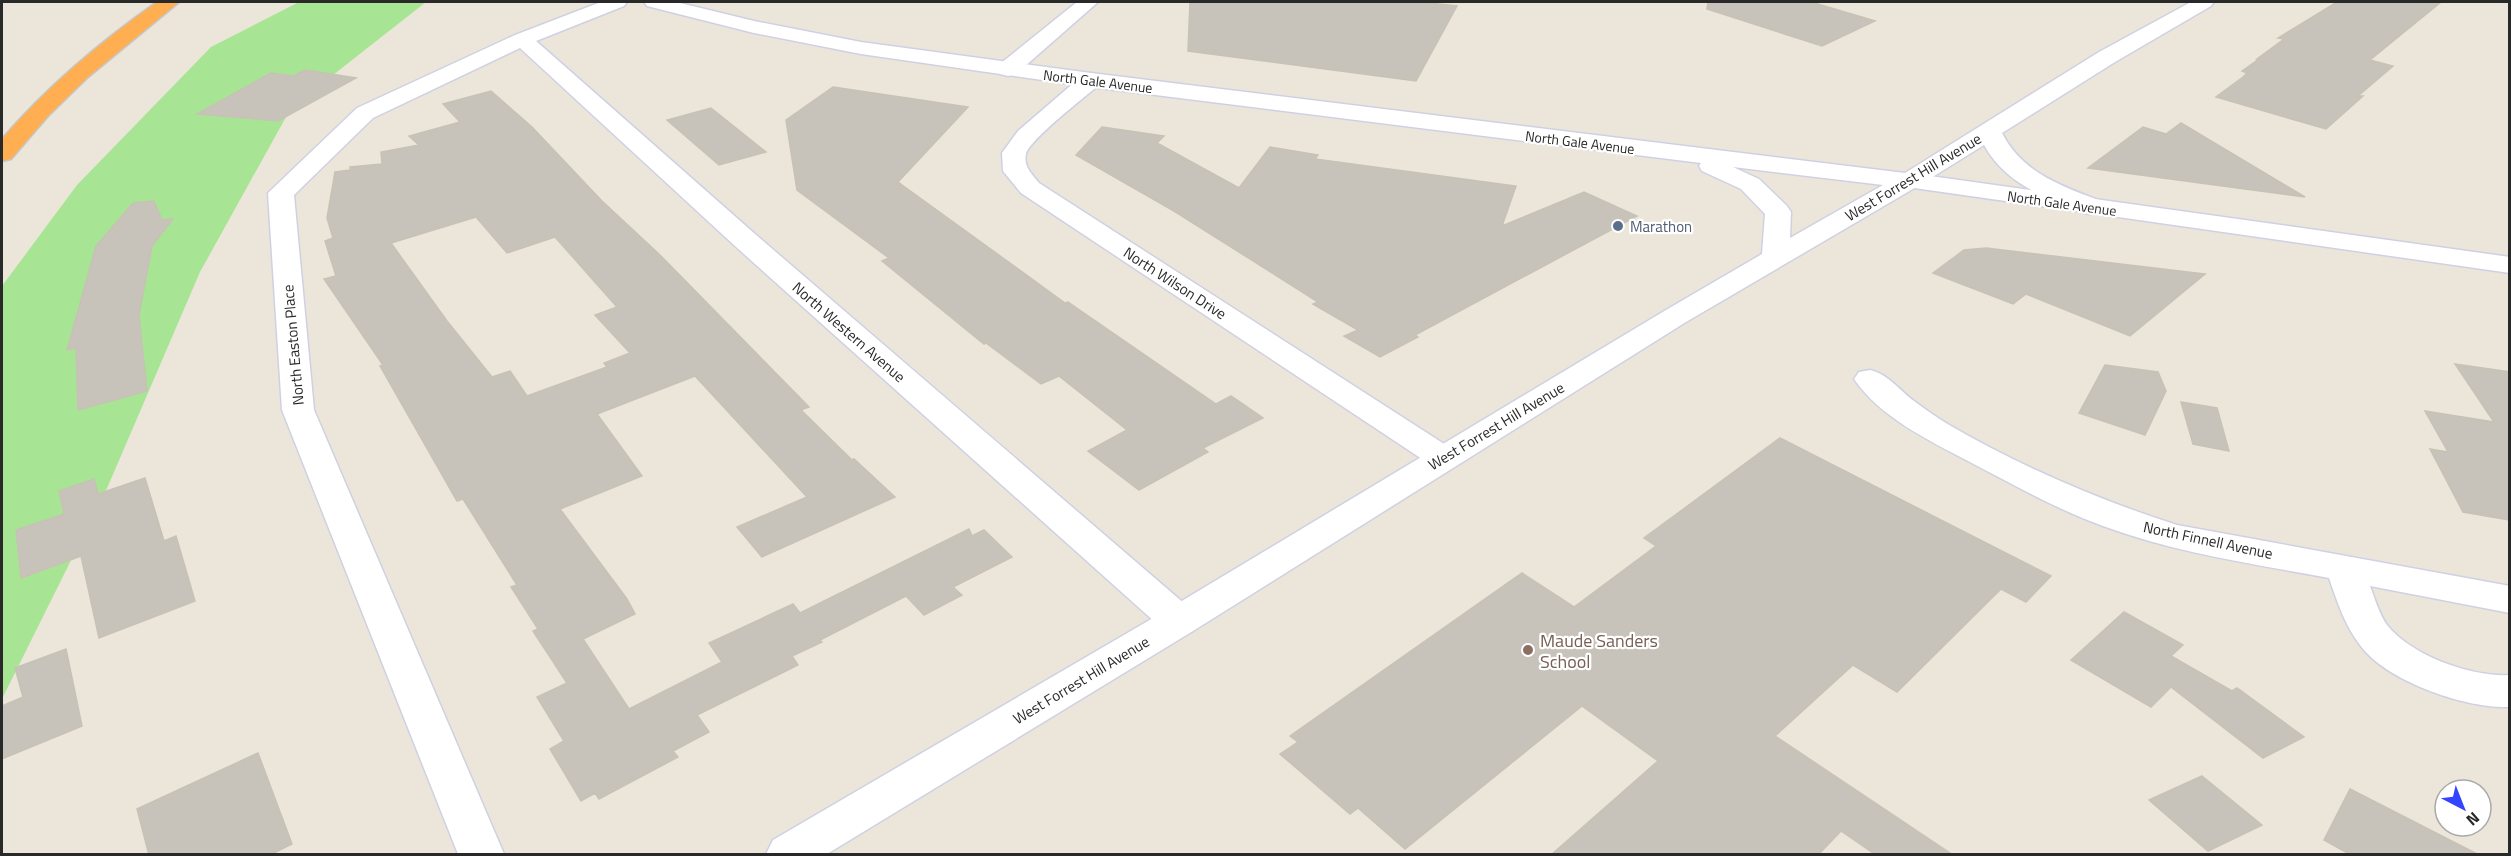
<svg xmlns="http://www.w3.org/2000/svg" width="2511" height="856" font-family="'Titillium Web',sans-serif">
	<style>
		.green { fill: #a7e594 }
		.building { fill: #c7c3ba; stroke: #c7c2b4; stroke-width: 1.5; fill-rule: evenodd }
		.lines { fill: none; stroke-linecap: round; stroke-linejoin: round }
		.minor-casing { stroke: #cfd1e3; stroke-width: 3 }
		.tertiary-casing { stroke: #cfd1e3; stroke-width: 3 }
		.secondary-casing { stroke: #cfd1e3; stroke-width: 3 }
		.motorway-casing { stroke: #c7c7c7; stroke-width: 3 }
		.minor { fill: #fff; fill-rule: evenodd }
		.tertiary { fill: #fff; fill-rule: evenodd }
		.secondary { fill: #fff; fill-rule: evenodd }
		.motorway { fill: #ffae52; fill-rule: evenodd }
		.service-dot { fill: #5c6f8a; stroke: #fff; stroke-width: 2 }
		.education-dot { fill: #8d6e63; stroke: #fff; stroke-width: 2 }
		.labels { text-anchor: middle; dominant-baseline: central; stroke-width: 4.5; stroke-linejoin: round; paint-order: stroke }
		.far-street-label { font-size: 14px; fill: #292929; stroke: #fff }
		.street-label { font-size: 15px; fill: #292929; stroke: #fff }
		.service-label { font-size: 15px; fill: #4e5e75; stroke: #fff; text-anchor: start }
		.near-education-label { font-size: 18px; fill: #785e54; stroke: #fff; text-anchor: start }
	</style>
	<rect width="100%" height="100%" fill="#ece6da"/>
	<!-- green -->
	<polygon class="green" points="299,2 426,2 291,108 200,272 108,486 2,699 2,286 77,185 211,47"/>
	<!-- building -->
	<g class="building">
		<polygon points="1190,2 1419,2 1457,6 1416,81 1188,51"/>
		<polygon points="1708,2 1811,2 1875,21 1822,46 1707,9"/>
		<polygon points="2337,2 2441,2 2370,60 2393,66 2358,96 2363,96 2326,129 2216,97 2243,77 2247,73 2242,71 2259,59 2257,59 2284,39 2278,38"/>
		<polygon points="305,70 356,78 278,121 197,114 271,73 293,76"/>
		<polygon points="833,87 968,107 898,182 1065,303 1068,302 1216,404 1231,396 1263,418 1203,448 1208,452 1139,490 1088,451 1127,430 1059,376 1041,384 986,343 984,344 882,261 889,258 797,190 786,120"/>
		<path d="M491,91L532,127L602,201L660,255L809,407L801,410L852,460L854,459L895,497L762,557L737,527L807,497L695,376L597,414L642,476L560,509L627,599L635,614L583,639L629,709L722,662L709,643L793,604L800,613L969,529L972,536L984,530L1012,557L953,587L962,595L924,615L906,596L820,640L822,642L792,656L798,665L697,715L709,732L673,751L678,757L599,799L595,793L581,801L550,749L564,741L537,697L567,683L533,631L538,629L511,587L517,585L463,499L457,501L380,366L383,365L324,279L336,276L325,241L333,238L327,218L335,172L350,170V167L382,164L381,152L419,145L409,136L460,122L443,104ZM476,217L507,253L555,237L617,307L595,315L630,353L604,363L607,367L527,396L510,371L492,377L447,321L391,243Z"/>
		<polygon points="711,108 766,152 719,165 667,120"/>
		<polygon points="2181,123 2305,197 2088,168 2143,127 2166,134"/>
		<polygon points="1102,127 1164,136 1157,143 1239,188 1270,147 1318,155 1315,159 1516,186 1502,226 1584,192 1637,216 1415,335 1418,337 1380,357 1344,336 1358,330 1313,304 1318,302 1174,211 1076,155"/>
		<polygon points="154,201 162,220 173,219 152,246 139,315 147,391 78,410 76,348 67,350 96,246 133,203"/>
		<polygon points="1986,248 2205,274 2130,336 2026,294 2013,304 1933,273 1964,250"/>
		<polygon points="2455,364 2510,372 2510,520 2463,512 2430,449 2448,452 2425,411 2494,422"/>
		<polygon points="2105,365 2158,372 2166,391 2145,435 2079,413"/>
		<polygon points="2181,402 2217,408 2229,451 2193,444"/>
		<polygon points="1780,438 2051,576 2026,602 2001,589 1897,692 1853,665 1775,736 1953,855 1876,855 1841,831 1818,855 1551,855 1658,761 1582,706 1405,849 1358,808 1350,814 1280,754 1298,742 1290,736 1522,573 1574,607 1656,546 1644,538"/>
		<polygon points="145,478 164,541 176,536 195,601 99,638 81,556 21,578 16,530 64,514 59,491 94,479 98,494"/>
		<polygon points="2124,612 2183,645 2171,656 2232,691 2237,688 2304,737 2263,758 2171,687 2151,707 2071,660"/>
		<polygon points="66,649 82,726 2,759 2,706 23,697 15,668"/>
		<polygon points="258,753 292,844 270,855 149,855 137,809"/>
		<polygon points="2202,776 2262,825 2208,851 2149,800"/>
		<polygon points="2350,789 2479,855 2351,855 2324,840"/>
	</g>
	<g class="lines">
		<!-- minor casing -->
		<g class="minor-casing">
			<g id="minor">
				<polygon points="601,2 627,2 624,6 536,41 755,234 1193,611 1199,621 1193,631 1179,635 1165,631 735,246 520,48 373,118 294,195 314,410 504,854 458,854 282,410 268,193 357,108 515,35"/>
				<polygon points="1077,2 1098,2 1016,74 1008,76 1000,74 997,69 1000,64"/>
				<path d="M1091,73L1099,75L1102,80L1099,85C1086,96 1029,140 1026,154C1023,166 1032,174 1039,183L1455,451L1460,458L1455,465L1443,469L1431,465L1021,193L1003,171L1002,153L1018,131L1083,75Z"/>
				<path d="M1870,370C1888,374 1899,390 1914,401C1926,410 1939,419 1951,426C2022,467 2099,500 2177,525L2510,586V613L2370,586C2375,599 2379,614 2387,625C2412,656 2471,677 2510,675V707C2466,709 2386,681 2360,645C2345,626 2337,601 2329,578C2254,564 2176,553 2103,526C2056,509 2012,484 1968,461C1928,440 1880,417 1854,379L1859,372Z"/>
			</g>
		</g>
		<!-- tertiary casing -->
		<g class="tertiary-casing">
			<polygon id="tertiary" points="1909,173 2510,257 2510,273 1900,186 1896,181 1900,176"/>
		</g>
		<!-- secondary casing -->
		<g class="secondary-casing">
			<path id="secondary" d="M644,2H676L754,21L861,42L1091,73L1905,173L2099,52L2191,2H2214L2211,6L2115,62L2002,133C2022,172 2059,185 2098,200L2102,206L2098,212L2089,214L2080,212C2042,196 2005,183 1984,145L1918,186L1686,322L1193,631L827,854H766L773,840L1165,611L1666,310L1762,254L1765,214L1741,189L1702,171L1699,166L1701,163L1091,87L861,54L754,33L647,6ZM1733,167L1883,185L1790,238L1791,212L1787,206L1759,179Z"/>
		</g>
		<!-- motorway casing -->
		<g class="motorway-casing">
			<path id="motorway" d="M157,2H179L88,77L48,116L11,159L2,161V139C47,87 100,42 157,2Z"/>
		</g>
		<!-- minor -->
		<use href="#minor" class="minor"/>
		<!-- tertiary -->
		<use href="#tertiary" class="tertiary"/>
		<!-- secondary -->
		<use href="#secondary" class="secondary"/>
		<!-- motorway -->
		<use href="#motorway" class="motorway"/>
	</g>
	<!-- markers -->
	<circle class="service-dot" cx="1618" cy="226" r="6"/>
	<circle class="education-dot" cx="1528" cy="650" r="6"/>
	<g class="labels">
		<!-- far-street labels -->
		<g class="far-street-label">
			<text transform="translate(1098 81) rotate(7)">North Gale Avenue</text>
			<text transform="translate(1580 142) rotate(7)">North Gale Avenue</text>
			<text transform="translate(2062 203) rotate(8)">North Gale Avenue</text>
		</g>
		<!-- street labels -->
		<g class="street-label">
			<text transform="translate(1913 177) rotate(-31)">West Forrest Hill Avenue</text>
			<text transform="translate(1175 283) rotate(33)">North Wilson Drive</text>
			<text transform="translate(849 332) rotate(41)">North Western Avenue</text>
			<text transform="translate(293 345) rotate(-95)">North Easton Place</text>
			<text transform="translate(1496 426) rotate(-31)">West Forrest Hill Avenue</text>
			<text transform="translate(2208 540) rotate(12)">North Finnell Avenue</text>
			<text transform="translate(1081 680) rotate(-31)">West Forrest Hill Avenue</text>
		</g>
		<!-- service labels -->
		<g class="service-label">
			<text x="1630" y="226">Marathon</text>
		</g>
		<!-- near-education labels -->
		<g class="near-education-label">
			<text x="1540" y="640">Maude Sanders<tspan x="1540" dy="21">School</tspan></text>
		</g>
	</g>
	<!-- border -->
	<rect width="2511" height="856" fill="none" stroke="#292929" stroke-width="6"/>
	<!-- north arrow -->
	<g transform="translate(2463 808) rotate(138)"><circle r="28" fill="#ffffff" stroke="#a9a9a9" stroke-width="1.5"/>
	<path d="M0-4.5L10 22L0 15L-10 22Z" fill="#3445ff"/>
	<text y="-9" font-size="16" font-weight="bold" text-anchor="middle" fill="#292929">N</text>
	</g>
</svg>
